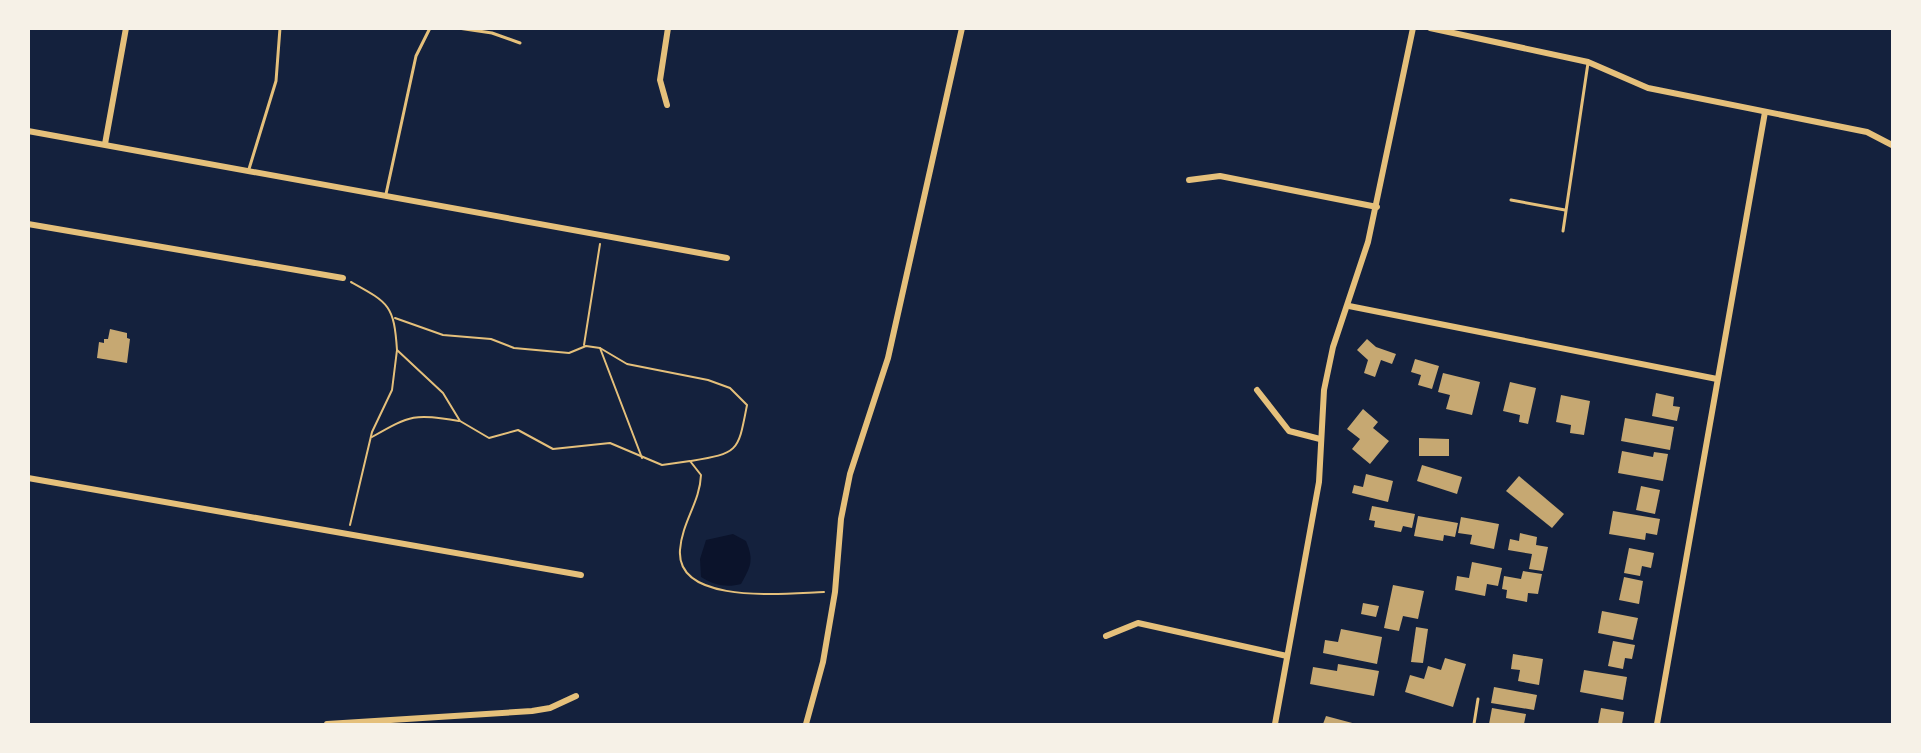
<svg xmlns="http://www.w3.org/2000/svg" width="1921" height="753" font-family="Roboto,sans-serif">
	<style>
		.water { fill: #0b132b }
		.building { fill: #c6a872 }
		.lines { fill: none; stroke-linecap: round; stroke-linejoin: round }
		.path { stroke: #e5c07b; stroke-width: 2 }
		.service { stroke: #e5c07b; stroke-width: 3 }
		.minor { stroke: #e5c07b; stroke-width: 6 }
	</style>
	<rect width="100%" height="100%" fill="#14213d"/>
	<!-- water -->
	<path class="water" d="M733,534L746,541C754,560 751,566 741,584C726,588 714,585 701,577L700,559L706,540Z"/>
	<!-- building -->
	<g class="building">
		<polygon points="110,329 127,333 127,338 130,339 127,363 97,358 99,342 104,343 104,339 108,339"/>
		<polygon points="1367,339 1376,347 1396,354 1392,364 1381,360 1375,377 1364,373 1368,360 1357,350"/>
		<polygon points="1415,359 1439,366 1432,389 1418,385 1421,375 1411,372"/>
		<polygon points="1443,373 1480,382 1472,415 1446,409 1450,395 1438,392"/>
		<polygon points="1510,382 1536,388 1528,424 1519,422 1520,415 1503,411"/>
		<polygon points="1656,393 1674,397 1673,406 1680,407 1677,421 1652,416"/>
		<polygon points="1561,395 1590,401 1584,435 1570,433 1571,425 1556,422"/>
		<polygon points="1363,409 1378,422 1373,428 1389,441 1370,464 1352,449 1360,439 1347,429"/>
		<polygon points="1625,418 1674,427 1670,450 1621,441"/>
		<polygon points="1419,438 1449,439 1449,456 1419,456"/>
		<polygon points="1622,451 1653,457 1654,452 1668,454 1663,481 1618,473"/>
		<polygon points="1422,465 1462,477 1457,494 1417,481"/>
		<polygon points="1366,474 1393,481 1388,502 1352,493 1354,485 1363,487"/>
		<polygon points="1519,476 1564,514 1552,528 1506,491"/>
		<polygon points="1641,486 1660,490 1655,514 1636,510"/>
		<polygon points="1372,506 1415,514 1412,528 1403,526 1401,532 1374,527 1375,521 1369,520"/>
		<polygon points="1613,511 1660,519 1657,535 1646,533 1645,540 1609,534"/>
		<polygon points="1418,516 1458,523 1455,537 1444,535 1443,541 1414,536"/>
		<polygon points="1461,517 1499,524 1494,549 1470,544 1472,535 1458,533"/>
		<polygon points="1520,533 1537,537 1536,545 1548,547 1543,571 1529,569 1532,554 1508,550 1510,539 1519,541"/>
		<polygon points="1629,548 1654,553 1651,568 1642,566 1640,576 1624,573"/>
		<polygon points="1472,562 1502,568 1498,586 1487,584 1485,596 1455,590 1457,576 1469,578"/>
		<polygon points="1523,571 1542,574 1538,594 1528,593 1527,602 1506,598 1507,590 1502,589 1504,576 1521,579"/>
		<polygon points="1624,577 1643,581 1639,604 1619,600"/>
		<polygon points="1393,585 1424,591 1418,619 1403,616 1399,631 1384,628"/>
		<polygon points="1363,603 1379,606 1376,617 1361,614"/>
		<polygon points="1602,611 1638,618 1633,640 1598,633"/>
		<polygon points="1416,627 1428,629 1423,663 1411,662"/>
		<polygon points="1341,629 1382,637 1377,664 1323,653 1325,640 1338,642"/>
		<polygon points="1613,641 1635,645 1632,659 1625,658 1623,669 1608,666"/>
		<polygon points="1513,654 1543,659 1539,685 1518,681 1520,670 1511,669"/>
		<polygon points="1445,658 1466,664 1453,707 1405,692 1410,675 1424,679 1428,666 1441,670"/>
		<polygon points="1338,664 1379,671 1374,696 1310,684 1313,667 1337,671"/>
		<polygon points="1584,670 1627,677 1623,700 1580,692"/>
		<polygon points="1494,687 1537,695 1534,710 1491,703"/>
		<polygon points="1492,708 1526,714 1524,724 1489,724"/>
		<polygon points="1601,708 1624,712 1622,724 1598,724"/>
		<polygon points="1326,716 1356,724 1323,724"/>
	</g>
	<g class="lines">
		<!-- path -->
		<g class="path">
			<path d="M351,282C389,303 394,305 397,350L443,393L460,421L489,438L518,430L553,449L610,443L662,465L690,461L701,475C700,502 682,522 680,550C676,606 788,593 824,592"/>
			<path d="M395,318L443,335L491,339L514,348L569,353L586,346L600,348L627,364L708,380L730,388L747,405C738,452 739,453 691,461"/>
			<polyline points="584,345 600,244"/>
			<polyline points="600,348 642,458"/>
			<path d="M372,437C412,414 414,414 459,421"/>
			<polyline points="350,525 372,432 392,390 397,350"/>
		</g>
		<!-- service -->
		<g class="service">
			<polyline points="458,28 492,33 520,43"/>
			<polyline points="249,169 276,81 280,28"/>
			<polyline points="386,194 416,56 430,28"/>
			<polyline points="1511,200 1565,210"/>
			<polyline points="1563,231 1588,63"/>
			<polyline points="1474,724 1478,699"/>
		</g>
		<!-- minor -->
		<g class="minor">
			<polyline points="1430,28 1588,62 1648,88 1867,132 1892,145"/>
			<polyline points="667,105 660,80 668,28"/>
			<polyline points="28,131 727,258"/>
			<polyline points="105,144 126,28"/>
			<polyline points="1189,180 1220,176 1377,207"/>
			<polyline points="28,224 343,278"/>
			<polyline points="1349,306 1717,379"/>
			<polyline points="1257,390 1289,431 1320,439"/>
			<polyline points="28,478 581,575"/>
			<polyline points="1106,636 1138,623 1287,656"/>
			<polyline points="327,724 532,711 550,708 576,696"/>
			<polyline points="806,724 823,662 835,592 841,519 850,474 888,358 962,28"/>
			<polyline points="1275,724 1319,482 1324,390 1333,347 1368,242 1413,28"/>
			<polyline points="1657,724 1765,112"/>
		</g>
	</g>
	<!-- border -->
	<rect width="1921" height="753" fill="none" stroke="#f6f1e7" stroke-width="60"/>
</svg>
